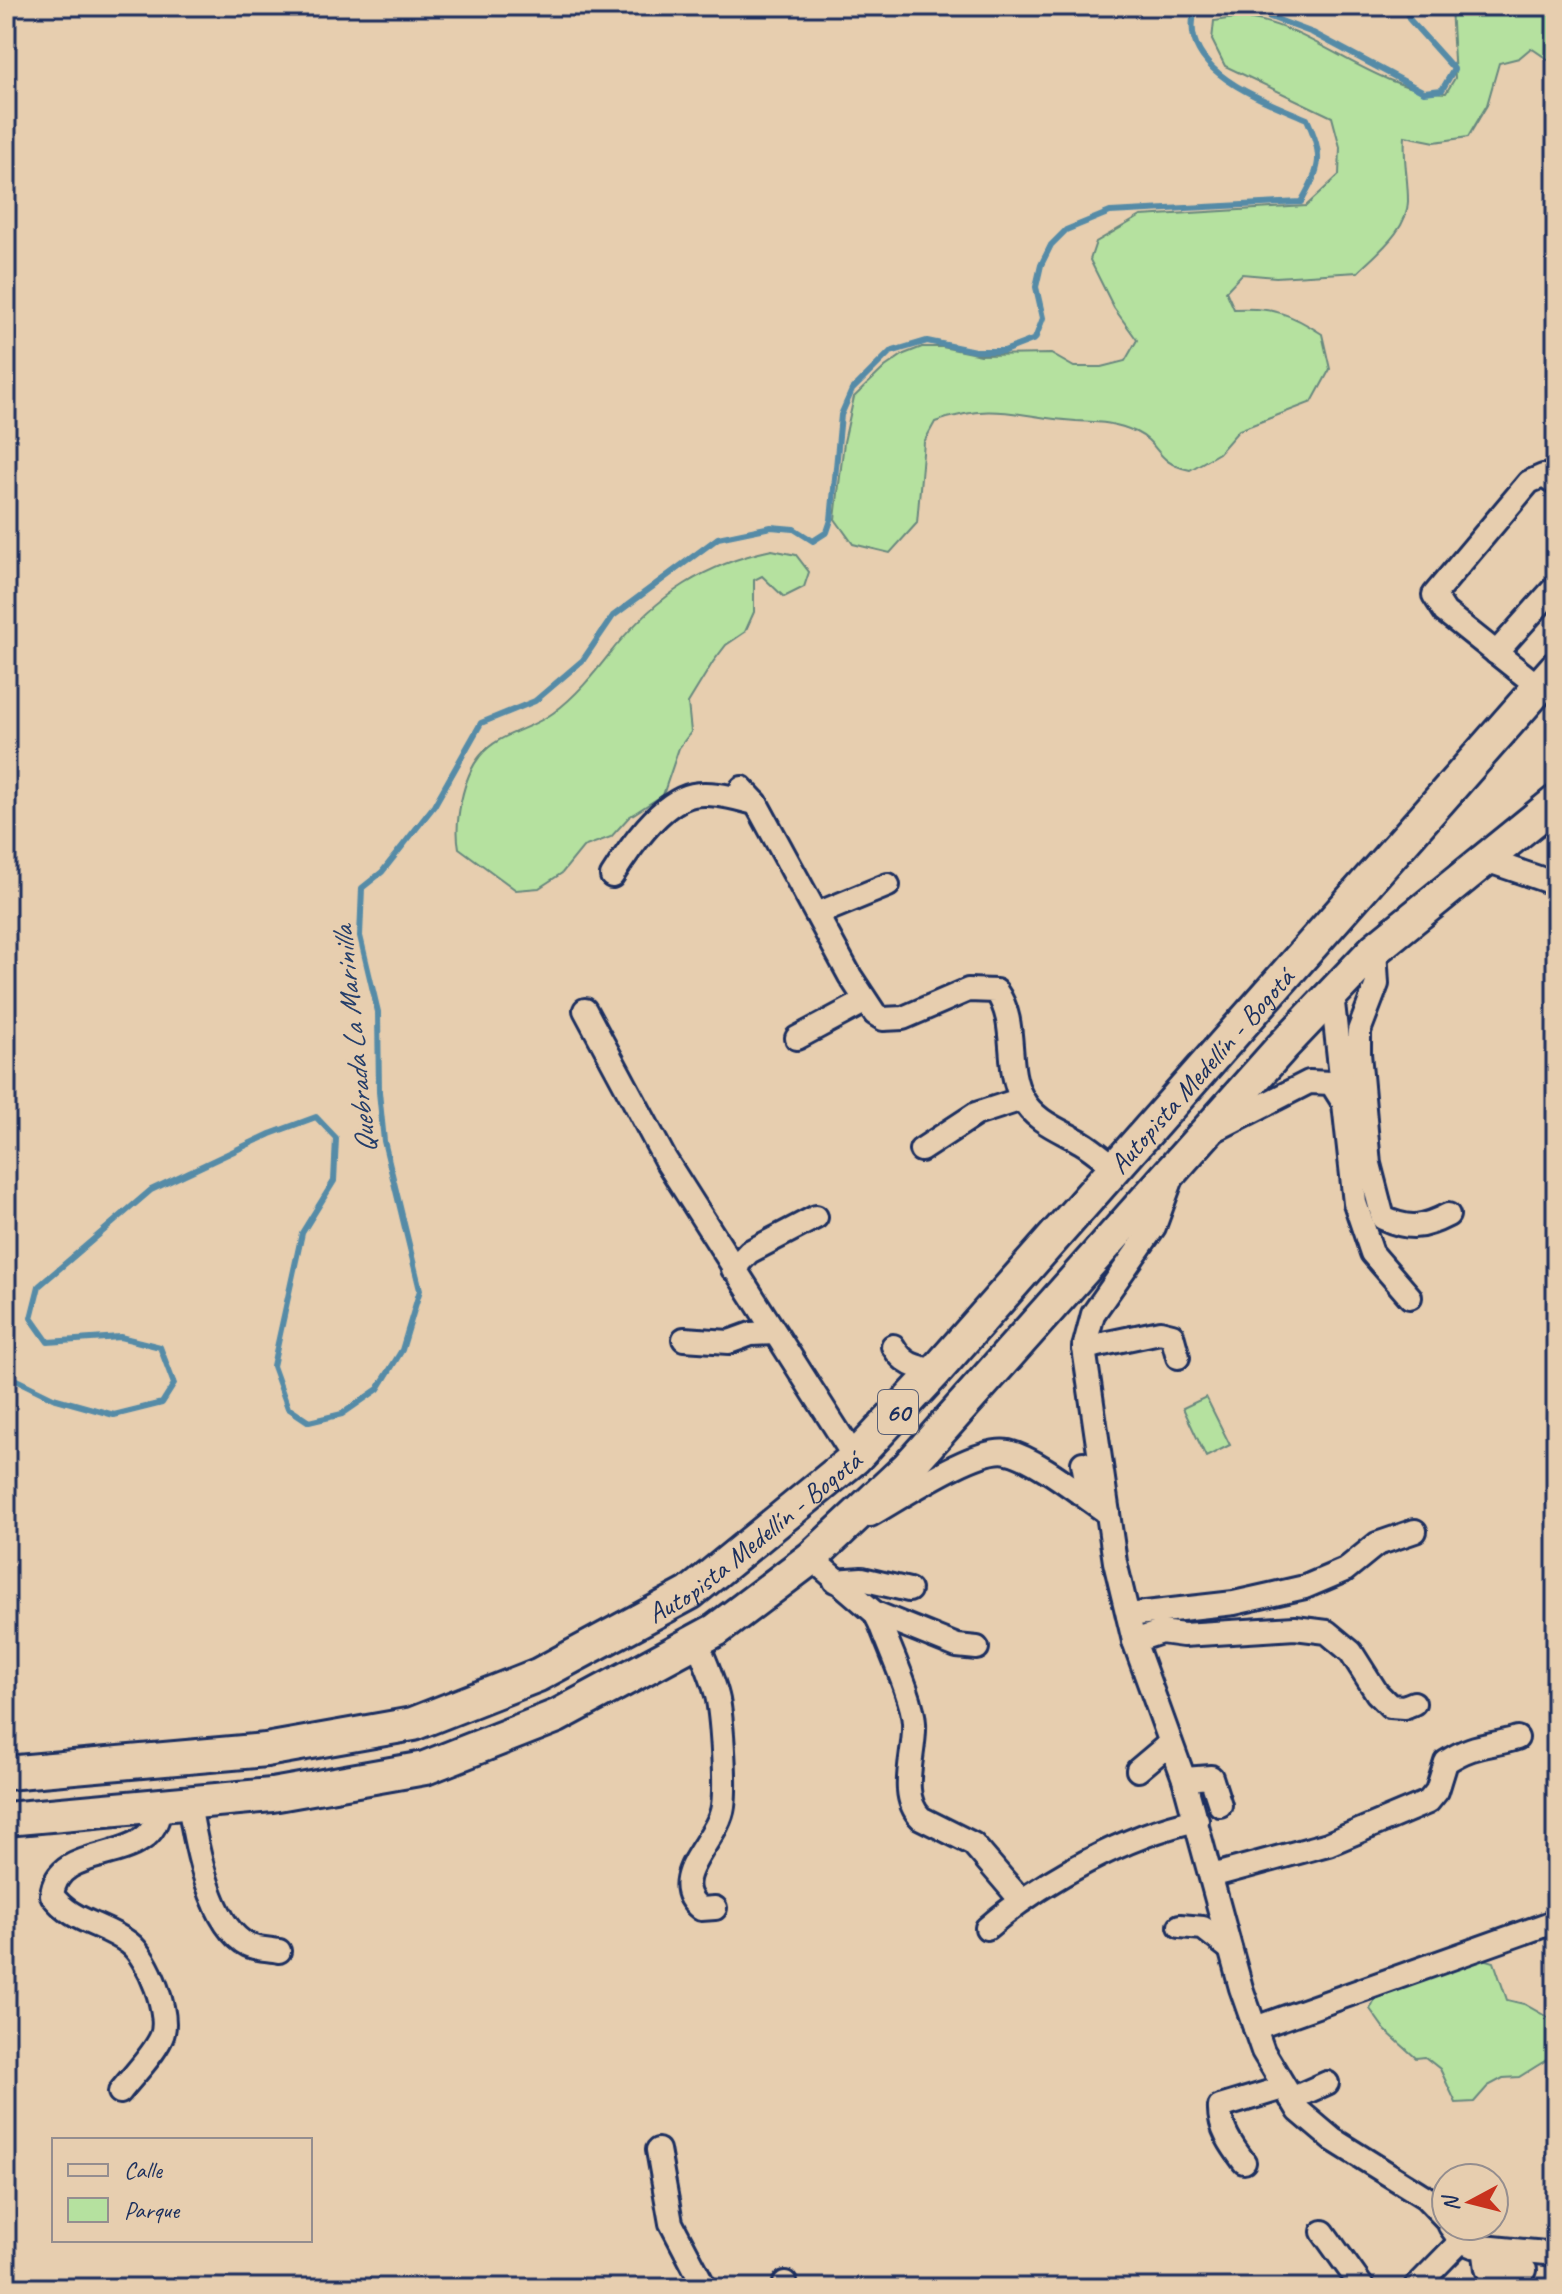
<svg xmlns="http://www.w3.org/2000/svg" width="1562" height="2294" font-family="Caveat,sans-serif">
	<style>
		.green { fill: #b5e19f; stroke: #68887e; stroke-width: 2 }
		.lines { fill: none; stroke-linecap: round; stroke-linejoin: round }
		.stream { stroke: #558ba7; stroke-width: 6 }
		.minor-casing { stroke: #1b2f5e; stroke-width: 28 }
		.highway-casing { stroke: #1b2f5e; stroke-width: 38 }
		.minor { stroke: #e7ceaf; stroke-width: 22 }
		.highway { stroke: #e7ceaf; stroke-width: 32 }
		.labels { text-anchor: middle; dominant-baseline: central; stroke-width: 7; stroke-linejoin: round; paint-order: stroke }
		.shield { fill: #e7ceaf; stroke: #585f76; stroke-width: 2 }
		.shield-label { font-size: 26px; font-weight: bold; fill: #1b2f5e }
		.street-label { font-size: 28px; fill: #1b2f5e; stroke: #e7ceaf }
		.water-label { font-size: 30px; font-style: italic; fill: #253e6a; stroke: #e7ceaf }
	</style>
	<rect width="100%" height="100%" fill="#e7ceaf"/>
	<filter id="ink" filterUnits="userSpaceOnUse"><feTurbulence type="fractalNoise" baseFrequency=".0125" numOctaves="2"/><feDisplacementMap in="SourceGraphic" scale="16" xChannelSelector="R" yChannelSelector="G"/><feConvolveMatrix kernelMatrix="1 2 1 2 8 2 1 2 1" color-interpolation-filters="sRGB"/></filter>
	<g filter="url(#ink)">
		<!-- green -->
		<g class="green">
			<path d="M1451,6H1556V65L1531,48L1519,58L1499,63L1487,105L1468,137L1435,142L1405,136C1403,158 1408,178 1408,200C1409,229 1377,253 1358,272L1276,277L1242,274L1226,291L1234,309C1272,307 1290,313 1322,334L1330,369L1312,402L1239,430L1219,453L1190,470C1155,463 1161,444 1136,432C1115,422 1098,422 1076,421C1018,417 994,401 935,422L924,442L917,523L890,553L853,544L835,519L844,442L854,397L885,367L904,354L922,347H942L981,355L1051,354L1074,367H1101L1125,361L1137,340L1114,308L1090,260L1096,242L1141,216L1306,206L1339,175L1340,147L1332,117L1225,66L1212,40L1214,21C1224,20 1235,17 1245,18C1313,25 1372,91 1446,93L1455,78Z"/>
			<path d="M772,550L796,555L809,572L804,587L784,597L762,576L754,580V612L745,632L726,645L713,662L688,703L691,732L679,748L663,795L629,817L611,837L583,847L562,873L539,888L516,890L459,848C454,823 463,777 480,756C499,733 530,730 553,713C578,695 596,671 615,647C658,595 705,564 772,550Z"/>
			<polygon points="1206,1397 1230,1445 1206,1457 1183,1408"/>
			<polygon points="1480,1958 1494,1962 1507,2000 1524,2004 1556,2022 1556,2054 1519,2077 1503,2078 1488,2086 1474,2102 1456,2103 1440,2069 1425,2057 1416,2058 1385,2030 1370,2009 1378,1993"/>
		</g>
		<g class="lines">
			<!-- stream -->
			<g class="stream">
				<polyline points="1241,6 1313,33 1424,92 1442,90 1454,69 1410,20 1404,6"/>
				<path d="M6,1375L53,1398L114,1415L162,1403L174,1384L160,1347L120,1337L48,1342L31,1318L39,1286L151,1190L270,1134L316,1117L336,1138L334,1181L302,1233L273,1366L288,1408L309,1422L342,1414L378,1389L402,1350L420,1290L384,1141L379,1092L378,1012L360,936L362,888L382,872L434,806L481,723L535,701L583,660L613,616L718,538L771,527L794,529L813,541L827,532L831,520L841,415L852,390L890,352L927,341L975,351H1004L1035,339L1043,318L1036,287L1041,265L1051,245L1066,230L1110,212L1301,202C1321,167 1324,157 1307,119C1261,99 1174,70 1196,6"/>
			</g>
			<!-- minor casing -->
			<g class="minor-casing">
				<g id="minor">
					<polyline points="1496,653 1556,586"/>
					<polyline points="1539,687 1445,612 1434,595 1529,482 1543,476 1556,484"/>
					<path d="M742,788L756,803L850,976L875,1014L883,1019L903,1018L968,990L996,991C1019,1023 1004,1065 1022,1098C1034,1121 1060,1130 1081,1142C1093,1149 1104,1159 1116,1168"/>
					<polyline points="1486,860 1556,884"/>
					<path d="M612,876C629,849 660,802 693,795C712,791 737,799 756,803"/>
					<polyline points="817,914 888,885"/>
					<path d="M1375,949L1377,984L1359,1031V1053L1369,1164L1383,1218C1409,1230 1423,1228 1448,1215"/>
					<polyline points="1332,994 1355,1203 1372,1253 1410,1297"/>
					<polyline points="585,1010 665,1159 855,1458"/>
					<polyline points="797,1038 864,1002"/>
					<polyline points="1211,1132 1309,1082 1331,1083 1343,1102"/>
					<polyline points="921,1150 976,1114 1022,1099"/>
					<polyline points="1172,1178 1154,1227 1093,1314 1084,1348 1115,1562 1134,1641 1184,1779 1241,1988 1263,2051 1299,2111 1332,2139 1425,2197 1446,2219"/>
					<polyline points="733,1269 749,1252 816,1217"/>
					<polyline points="684,1339 729,1342 751,1334 775,1333"/>
					<path d="M893,1346C904,1365 915,1367 936,1371"/>
					<polyline points="1084,1348 1160,1332 1172,1335 1178,1357"/>
					<polyline points="1083,1463 1090,1500"/>
					<path d="M870,1515C899,1499 978,1445 1008,1452C1038,1459 1081,1495 1108,1513"/>
					<path d="M811,1558L875,1613L880,1623C889,1648 913,1699 914,1723C916,1753 897,1794 921,1818L973,1844L1020,1899"/>
					<polyline points="835,1581 862,1579 909,1590"/>
					<polyline points="875,1613 957,1646 977,1648"/>
					<polyline points="1128,1615 1234,1603 1305,1587 1345,1570 1377,1544 1415,1531"/>
					<path d="M697,1641C704,1660 714,1680 718,1700C722,1723 726,1783 723,1806C719,1841 662,1879 701,1909L715,1908"/>
					<polyline points="1134,1641 1161,1632 1183,1635 1295,1628 1327,1632 1351,1652 1377,1693 1390,1706 1404,1707 1414,1703"/>
					<polyline points="1138,1770 1170,1743"/>
					<polyline points="1184,1779 1211,1777 1220,1805"/>
					<path d="M189,1803C195,1841 210,1926 248,1945C256,1949 270,1949 279,1951"/>
					<path d="M1211,1876L1328,1844L1428,1802L1437,1791L1446,1762C1475,1743 1489,1747 1517,1738"/>
					<polyline points="1180,1926 1203,1928 1230,1949"/>
					<path d="M987,1928C1041,1881 1127,1835 1197,1820"/>
					<polyline points="1255,2028 1556,1921"/>
					<path d="M120,2092C133,2075 152,2057 161,2038C172,2016 148,1957 129,1943C104,1924 71,1922 52,1895C58,1837 156,1872 160,1805"/>
					<polyline points="1291,2099 1327,2083"/>
					<polyline points="658,2150 671,2223 705,2288"/>
					<path d="M1244,2162C1232,2146 1219,2128 1220,2107L1283,2088"/>
					<polyline points="1450,2226 1461,2241 1473,2246 1556,2254"/>
					<polyline points="1323,2232 1363,2288"/>
					<polyline points="1484,2247 1487,2269 1525,2270"/>
					<polyline points="785,2283 785,2288"/>
					<polyline points="1415,2288 1461,2241"/>
				</g>
			</g>
			<!-- highway casing -->
			<g class="highway-casing">
				<g id="highway">
					<path id="s1" d="M6,1773L266,1750L413,1724L538,1675L690,1593L855,1458L936,1371L1556,668"/>
					<polyline points="6,1819 272,1795 425,1768 557,1716 716,1630 811,1558 908,1467 1282,1047 1375,949 1556,802"/>
				</g>
			</g>
			<!-- minor -->
			<use href="#minor" class="minor"/>
			<!-- highway -->
			<use href="#highway" class="highway"/>
		</g>
	</g>
	<g class="labels">
		<!-- shield labels -->
		<rect class="shield" x="878" y="1390" width="40" height="44" rx="6"/>
		<g class="shield-label">
			<text x="898" y="1412">60</text>
		</g>
		<!-- street labels -->
		<g class="street-label">
			<text stroke="none"><textPath href="#s1" startOffset="1450">Autopista Medellín - Bogotá</textPath></text>
			<text stroke="none"><textPath href="#s1" startOffset="802">Autopista Medellín - Bogotá</textPath></text>
		</g>
		<!-- water labels -->
		<g class="water-label">
			<text transform="translate(354 1040) rotate(-96)">Quebrada La Marinilla</text>
		</g>
	</g>
	<!-- margin -->
	<rect width="1562" height="2294" fill="none" stroke="#e7ceaf" stroke-width="32"/>
	<rect x="16" y="16" width="1530" height="2262" fill="none" stroke="#1b2f5e" stroke-width="3" filter="url(#ink)"/>
	<!-- legend -->
	<rect x="52" y="2138" width="260" height="104" fill="#e7ceaf" stroke="#958e8f" stroke-width="2"/>
	<rect x="68" y="2164" width="40" height="12" fill="#e7ceaf" stroke="#958e8f" stroke-width="2"/>
	<text x="124" y="2178" font-size="24" fill="#1b2f5e">Calle</text>
	<rect x="68" y="2198" width="40" height="24" fill="#b5e19f" stroke="#958e8f" stroke-width="2"/>
	<text x="124" y="2218" font-size="24" fill="#1b2f5e">Parque</text>
	<!-- north arrow -->
	<g transform="translate(1470 2202) rotate(263)"><circle r="38" fill="#e7ceaf" stroke="#958e8f" stroke-width="2"/>
	<path d="M0-6L14 30L0 20L-14 30Z" fill="#c8321e"/>
	<text y="-12" font-size="22" font-weight="bold" text-anchor="middle" fill="#1b2f5e">N</text>
	</g>
</svg>
